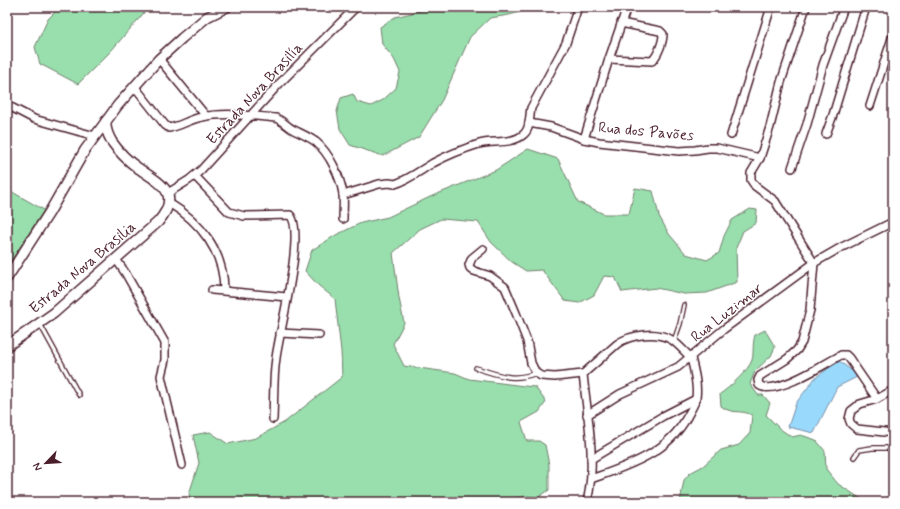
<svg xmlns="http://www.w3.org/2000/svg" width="900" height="509" font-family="Mynerve,sans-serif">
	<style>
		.green { fill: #98dfad; stroke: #717f6c }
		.water { fill: #99d9fb; stroke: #798fa8 }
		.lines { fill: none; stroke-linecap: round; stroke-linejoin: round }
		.lane-casing { stroke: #4a1f2b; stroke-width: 6 }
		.street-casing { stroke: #4a1f2b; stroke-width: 10 }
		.secondary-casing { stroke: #4a1f2b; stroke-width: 12 }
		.lane { stroke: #fff; stroke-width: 3.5 }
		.street { stroke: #fff; stroke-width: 7 }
		.secondary { stroke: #fff; stroke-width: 9 }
		.labels { text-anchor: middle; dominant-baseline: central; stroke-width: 3; stroke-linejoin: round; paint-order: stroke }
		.street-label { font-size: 15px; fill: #4a1f2b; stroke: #fff }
	</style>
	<rect width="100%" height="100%" fill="#fff"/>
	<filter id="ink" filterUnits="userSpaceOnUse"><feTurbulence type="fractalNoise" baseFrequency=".025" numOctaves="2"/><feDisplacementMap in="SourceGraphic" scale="8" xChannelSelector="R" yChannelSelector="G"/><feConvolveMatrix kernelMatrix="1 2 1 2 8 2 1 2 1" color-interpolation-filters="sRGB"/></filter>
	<g filter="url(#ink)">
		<!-- green -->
		<g class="green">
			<polygon points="60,7 149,7 110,52 78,84 40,64 35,47 48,19"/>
			<polygon points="428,7 532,7 531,9 509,15 490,18 470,37 442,100 419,137 383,156 350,145 340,129 337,111 341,98 353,94 357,102 371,106 383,100 396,88 400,72 394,59 382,44 380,27 395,17 420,11"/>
			<polygon points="528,149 558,159 578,202 604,214 629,214 635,188 653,191 659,216 669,234 686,254 707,260 719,253 724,236 732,220 750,209 757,210 756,223 743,231 736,248 737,282 707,293 684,294 656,288 622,292 615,277 604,276 594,295 579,303 565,301 542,270 526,271 512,262 491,242 478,222 441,219 420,229 393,253 399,298 404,323 393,344 404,366 455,373 469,379 524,386 535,387 546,402 539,412 521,422 527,441 539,441 545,445 549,465 549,490 539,497 527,496 514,498 515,502 191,502 189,494 199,463 193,435 210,432 228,444 256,438 285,422 342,377 341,351 335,299 318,285 305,271 312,250 336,235 361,223 388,217 430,197 496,170"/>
			<polygon points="7,189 44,210 7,267"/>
			<path d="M765,330L775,347L771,356L755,371L750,384L758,395H763L770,403L766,415L780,429L792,437L801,435L816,440L825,451L826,469L838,484L866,502H680L684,480L690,473L703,466L721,450L739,445L750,433L752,415C740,409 732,415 721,406L720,394C729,388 749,370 752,360C754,353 752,345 755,335Z"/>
		</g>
		<!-- water -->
		<polygon class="water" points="839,361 859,376 837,387 814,433 788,427 796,403 815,378"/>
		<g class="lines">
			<!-- lane casing -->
			<g class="lane-casing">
				<g id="lane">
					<polyline points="40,324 79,395"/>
					<polyline points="674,341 680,324 684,305"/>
					<path d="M476,368C499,375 513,382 536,373"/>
					<polyline points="854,457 859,450 872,448 893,448"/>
				</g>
			</g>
			<!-- street casing -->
			<g class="street-casing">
				<g id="street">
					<polyline points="159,59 206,116"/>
					<path d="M609,59L652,61C658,55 663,42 663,34L660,31L621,23"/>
					<path d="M135,87L165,125L169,128C181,126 190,119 202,117C226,112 252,116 276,118C283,121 288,127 294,130C302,134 309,137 316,142C330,154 340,176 343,194C344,202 343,211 343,219"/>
					<polyline points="7,105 34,119 95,136"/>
					<polyline points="870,106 893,35"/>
					<polyline points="529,123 551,127 584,139 599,142 679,151 695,150 708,148 717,148 760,158 770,127 781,82 806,7"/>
					<polyline points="826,134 833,115 866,7"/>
					<polyline points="731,135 771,7"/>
					<polyline points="584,139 609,59 627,7"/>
					<path d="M760,158L751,173V180L755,186L775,201L814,263L810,310L802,342L797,350L787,359L760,376L758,380L759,385C774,397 825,364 841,355H846L849,358L877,399"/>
					<polyline points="792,168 807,124 823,65 844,7"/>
					<path d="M195,176L229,212L244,216L290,215C306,231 279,333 276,358C273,378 274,399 273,419"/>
					<polyline points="168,193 189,180 201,170 279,84 356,7"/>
					<path d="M343,195L379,184L389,183L395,184C408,180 421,170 433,163C448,155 463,149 479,144C493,140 512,145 524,134C531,128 529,116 531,108L566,43L578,7"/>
					<path d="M169,203C201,222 224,252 224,290"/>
					<polyline points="483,249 472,258 469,265 470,268 474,271 490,276 505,287 516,313 527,341 531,363 536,373 541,376 555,377 583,374"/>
					<polyline points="116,259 126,274 165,343 165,360 161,376 182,465"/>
					<polyline points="212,290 287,297"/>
					<polyline points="280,333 319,335"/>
					<polyline points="893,390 877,399 860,404 851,411 849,419 851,424 857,429 893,433"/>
					<polyline points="587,415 620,394 678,367 724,329 814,263 840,248 893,222"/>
					<polyline points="591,459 663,416 696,399"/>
					<path d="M591,479C627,466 667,454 687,417C690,411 695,404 696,398C698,385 694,370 691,358"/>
					<path d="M587,502C597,462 587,415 583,374L617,344C631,334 657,331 672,340C679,345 685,352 691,358"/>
				</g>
			</g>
			<!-- secondary casing -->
			<g class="secondary-casing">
				<g id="secondary">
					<polyline points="7,278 49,213 85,150 118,105 159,59 182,38 207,17 227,7"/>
					<path d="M7,346L54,313L158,222C182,194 162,184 138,168C128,161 119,152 112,142C108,135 105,129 106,121"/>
				</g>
			</g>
			<!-- lane -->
			<use href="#lane" class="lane"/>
			<!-- street -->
			<use href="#street" class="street"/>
			<!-- secondary -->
			<use href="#secondary" class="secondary"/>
		</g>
	</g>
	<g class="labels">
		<!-- street labels -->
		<g class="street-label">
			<text transform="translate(255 94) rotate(-47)">Estrada Nova Brasilía</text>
			<text transform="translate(646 132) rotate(5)">Rua dos Pavões</text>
			<text transform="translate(83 268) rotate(-40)">Estrada Nova Brasilia</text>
			<text transform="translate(727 313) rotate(-38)">Rua Luzimar</text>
		</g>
	</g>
	<!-- margin -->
	<rect width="900" height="509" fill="none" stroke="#fff" stroke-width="24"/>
	<rect x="12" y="12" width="876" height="485" fill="none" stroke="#4a1f2b" stroke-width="1.5" filter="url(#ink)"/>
	<!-- north arrow -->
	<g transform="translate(46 463) rotate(245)" stroke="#ffffff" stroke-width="3" paint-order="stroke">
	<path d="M0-3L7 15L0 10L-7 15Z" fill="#4a1f2b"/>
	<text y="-6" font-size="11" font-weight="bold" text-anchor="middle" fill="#4a1f2b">N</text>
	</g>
</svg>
